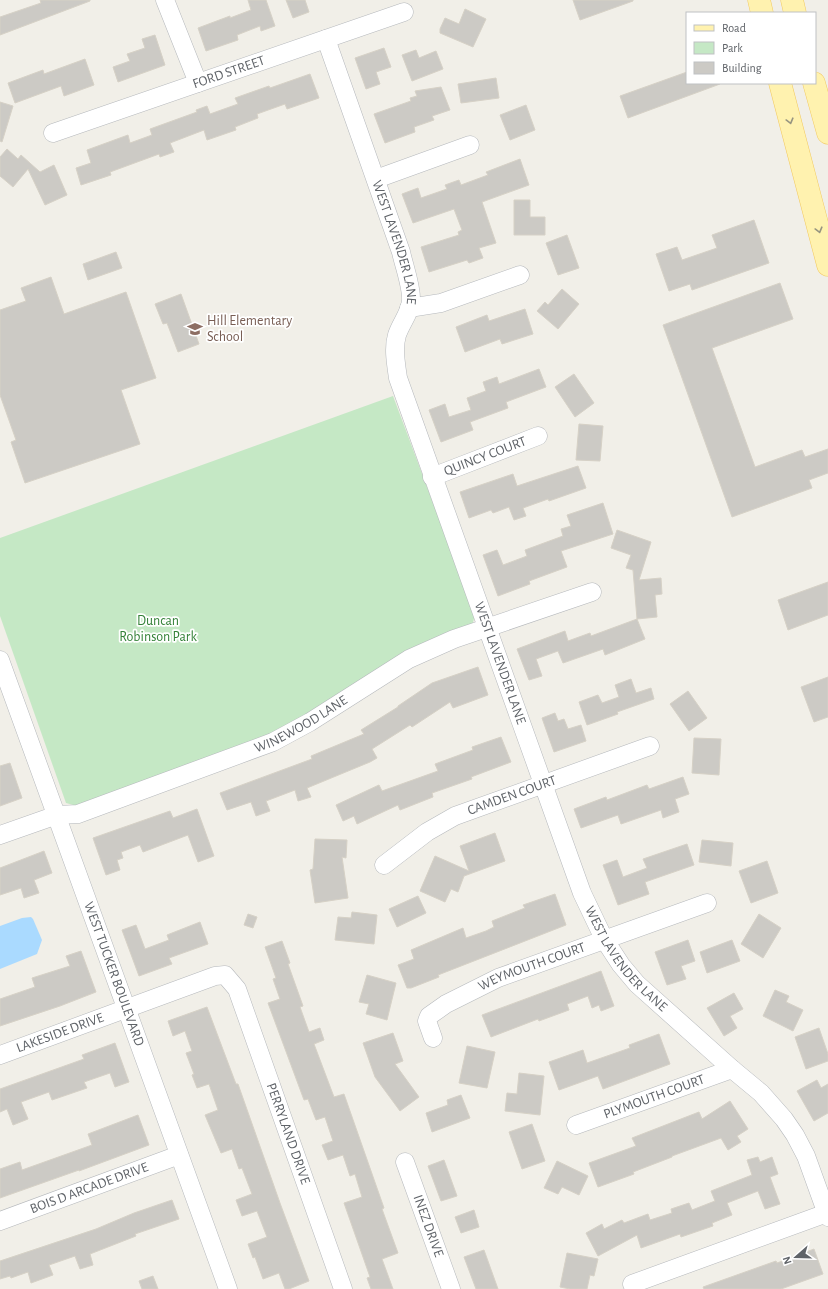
<svg xmlns="http://www.w3.org/2000/svg" width="828" height="1289" font-family="'Alegreya Sans',sans-serif">
	<style>
		.green { fill: #c5e8c5 }
		.water { fill: #aadaff }
		.building { fill: #cccac5; stroke: #d6d1c6 }
		.lines { fill: none; stroke-linecap: round; stroke-linejoin: round }
		.minor-casing { stroke: #b5b8bc; stroke-width: 19 }
		.major-casing { stroke: #f2c960; stroke-width: 23 }
		.minor { stroke: #fff; stroke-width: 18 }
		.major { stroke: #fff2af; stroke-width: 22 }
		.oneway { stroke: #979581 }
		.labels { text-anchor: middle; dominant-baseline: central; stroke-width: 3.5; stroke-linejoin: round; paint-order: stroke }
		.street-label { font-size: 14px; fill: #5f6368; stroke: #fff }
		.education-label { font-size: 14px; fill: #785e54; stroke: #fff; text-anchor: start }
		.park-label { font-size: 14px; fill: #348238; stroke: #fff }
	</style>
	<rect width="100%" height="100%" fill="#f1efe8"/>
	<!-- green -->
	<polygon class="green" points="393,396 475,615 472,626 280,732 77,806 66,803 0,616 0,538"/>
	<!-- water -->
	<polygon class="water" points="31,917 33,919 42,940 37,954 0,969 0,926 22,918"/>
	<!-- building -->
	<g class="building">
		<polygon points="40,0 90,0 90,1 0,35 0,17 41,3"/>
		<polygon points="248,0 266,0 275,26 261,31 260,26 237,35 238,40 206,51 198,28 230,16 230,18 251,10"/>
		<polygon points="286,0 305,0 309,12 293,18"/>
		<polygon points="573,0 633,0 633,1 580,20"/>
		<polygon points="465,9 486,19 473,47 440,33 440,29 445,18 459,24"/>
		<polygon points="155,35 165,65 118,82 113,67 130,61 127,54 145,48 142,39"/>
		<polygon points="384,48 391,67 376,72 380,84 366,89 355,58"/>
		<polygon points="416,50 419,58 436,51 443,69 412,81 402,55"/>
		<polygon points="85,59 94,85 64,96 61,86 15,103 8,83 43,70 44,74"/>
		<polygon points="687,72 687,83 720,83 720,84 628,118 620,96"/>
		<polygon points="310,74 319,98 287,109 285,104 257,114 258,118 235,127 236,130 207,140 204,130 170,143 174,152 160,157 159,154 110,172 111,175 81,185 76,168 91,163 87,150 128,135 130,143 152,135 150,129 197,112 196,110 207,106 210,114 238,104 235,98 269,86 270,88"/>
		<polygon points="496,78 499,98 461,103 458,84"/>
		<polygon points="441,87 450,110 432,116 434,120 414,127 415,132 385,143 374,114 411,101 410,98 417,96 415,91"/>
		<polygon points="0,102 13,106 2,142 0,141"/>
		<polygon points="526,105 535,130 510,140 500,115"/>
		<polygon points="7,149 18,159 21,155 40,172 54,165 67,195 45,205 28,169 13,187 0,176 0,157"/>
		<polygon points="520,159 529,185 482,202 496,243 479,248 483,258 469,263 467,260 429,272 421,247 459,235 458,232 462,230 454,209 413,223 402,194 418,188 421,198 447,189 445,185 459,180 461,185 488,175 486,172"/>
		<polygon points="514,200 530,200 530,217 545,217 545,235 514,235"/>
		<polygon points="754,220 769,263 692,290 690,284 669,291 656,254 677,247 682,260 717,248 712,235"/>
		<polygon points="567,235 579,268 558,275 546,243"/>
		<polygon points="116,252 122,268 88,280 83,264"/>
		<polygon points="51,277 64,314 126,292 156,378 121,390 140,444 25,483 11,442 16,440 0,395 0,310 26,301 21,288"/>
		<polygon points="780,283 793,319 712,348 755,467 802,450 805,457 828,449 828,473 809,480 812,488 732,517 663,325"/>
		<polygon points="562,289 579,304 558,329 537,311 545,302 548,305"/>
		<polygon points="181,294 199,344 178,352 167,323 163,324 155,304"/>
		<polygon points="525,309 533,334 502,344 500,339 465,352 456,327 487,315 489,321"/>
		<polygon points="539,369 546,387 506,402 508,408 470,422 473,430 441,442 429,410 445,404 449,417 471,410 467,398 486,391 483,382 497,377 499,384"/>
		<polygon points="574,374 594,403 575,417 555,387"/>
		<polygon points="579,424 603,426 600,461 576,460"/>
		<polygon points="578,466 586,488 549,501 548,499 523,508 526,516 514,520 509,507 493,513 491,510 469,518 460,492 513,474 517,486"/>
		<polygon points="603,503 613,534 561,551 567,567 529,581 530,584 498,596 483,555 497,550 503,565 527,556 525,550 563,536 561,529 571,526 567,515"/>
		<polygon points="617,530 651,542 639,580 661,578 662,594 655,595 657,617 637,619 633,570 626,568 631,555 611,548"/>
		<polygon points="828,582 828,615 788,630 778,600"/>
		<polygon points="637,619 645,639 605,655 603,649 563,663 558,651 536,659 542,676 529,680 517,649 565,631 568,641 590,633 591,636"/>
		<polygon points="478,667 488,695 453,708 450,702 412,727 410,725 372,749 377,758 370,762 307,788 311,797 298,801 295,790 266,801 270,811 256,816 251,802 227,810 220,793 312,759 311,756 364,734 361,730 398,707 398,706 432,683"/>
		<polygon points="828,677 828,717 814,722 801,687"/>
		<polygon points="631,679 636,693 651,688 654,699 617,712 618,714 587,725 579,702 598,695 602,703 619,697 615,685"/>
		<polygon points="688,691 707,718 689,731 670,704"/>
		<polygon points="555,713 558,721 564,719 568,729 581,725 586,741 554,752 542,718"/>
		<polygon points="501,737 511,762 471,777 472,779 432,793 433,797 400,810 398,805 357,824 354,816 343,821 336,805 379,785 382,791 438,771 435,764 473,750 472,747"/>
		<polygon points="694,738 721,739 719,775 692,773"/>
		<polygon points="10,763 22,798 0,806 0,766"/>
		<polygon points="683,777 689,794 675,799 679,812 663,818 661,810 621,824 618,815 581,828 574,809 606,797 607,800 647,785 649,789"/>
		<polygon points="197,809 214,856 198,862 188,835 143,852 140,845 121,852 123,858 117,860 120,870 106,875 93,838 170,811 173,818"/>
		<polygon points="495,833 505,861 464,876 458,892 451,889 445,902 420,891 435,856 469,871 460,846"/>
		<polygon points="315,839 347,840 346,858 342,857 348,898 315,903 310,870 313,869"/>
		<polygon points="702,840 733,843 731,866 699,862"/>
		<polygon points="687,844 694,865 645,882 649,894 618,905 603,865 617,860 623,877 647,868 643,859"/>
		<polygon points="44,851 52,873 34,880 39,893 24,898 21,888 0,895 0,868"/>
		<polygon points="767,861 778,893 751,903 739,871"/>
		<polygon points="555,894 566,925 438,975 439,977 411,988 407,988 398,965 414,959 411,950 463,928 466,938 486,931 494,927 492,921 525,908 523,905"/>
		<polygon points="418,896 426,913 397,927 389,909"/>
		<polygon points="352,912 377,915 374,944 335,940 338,917 351,918"/>
		<polygon points="248,914 257,917 253,928 244,925"/>
		<polygon points="759,914 781,928 763,958 741,944"/>
		<polygon points="200,922 208,944 169,958 172,964 139,976 122,930 136,925 145,949 169,940 167,935"/>
		<polygon points="688,940 695,961 681,966 686,979 667,985 655,952"/>
		<polygon points="732,940 740,961 707,973 700,952"/>
		<polygon points="282,941 290,963 288,964 303,1006 300,1007 309,1032 320,1028 324,1040 314,1044 334,1097 344,1094 384,1208 382,1209 398,1253 382,1259 393,1289 371,1289 367,1278 370,1277 344,1203 362,1197 355,1174 350,1176 343,1155 328,1160 322,1145 333,1141 325,1117 316,1120 308,1099 304,1100 268,1003 280,999 273,979 276,978 265,947"/>
		<polygon points="81,951 96,992 60,1006 0,1026 0,999 35,987 32,978 70,966 66,956"/>
		<polygon points="601,971 614,1006 601,1011 599,1005 592,1008 588,996 567,1004 569,1010 539,1021 538,1019 491,1037 482,1015"/>
		<polygon points="367,975 396,983 387,1020 366,1014 369,1004 359,1002"/>
		<polygon points="775,990 789,996 786,1002 803,1010 793,1031 763,1016"/>
		<polygon points="734,993 743,1009 730,1016 737,1028 724,1036 707,1008"/>
		<polygon points="207,1007 236,1084 238,1084 280,1203 309,1281 289,1289 285,1289 279,1273 263,1279 255,1257 253,1258 248,1244 267,1237 257,1211 242,1216 236,1200 252,1194 242,1168 239,1169 232,1149 221,1153 205,1115 218,1110 209,1084 197,1088 192,1075 194,1074 186,1053 192,1051 185,1031 173,1036 168,1021"/>
		<polygon points="819,1028 828,1054 828,1061 806,1069 795,1037"/>
		<polygon points="393,1033 403,1061 395,1064 419,1097 400,1111 375,1077 363,1043"/>
		<polygon points="659,1034 670,1064 603,1089 598,1076 559,1090 549,1062 583,1050 587,1063 630,1048 629,1045"/>
		<polygon points="115,1043 129,1082 115,1087 110,1073 84,1082 87,1088 52,1100 49,1092 21,1102 28,1119 13,1125 7,1109 0,1112 0,1089 84,1059 82,1055"/>
		<polygon points="467,1046 495,1052 487,1088 459,1083"/>
		<polygon points="519,1073 544,1076 540,1115 505,1111 507,1093 517,1094"/>
		<polygon points="817,1080 821,1088 828,1084 828,1113 814,1121 797,1091"/>
		<polygon points="461,1095 470,1118 432,1132 426,1113 448,1105 447,1100"/>
		<polygon points="730,1101 748,1129 737,1136 741,1142 728,1150 721,1138 672,1156 672,1157 633,1172 634,1174 598,1187 589,1163 636,1146 632,1138 699,1112 702,1119"/>
		<polygon points="138,1115 149,1145 79,1171 79,1170 0,1198 0,1169 20,1162 22,1170 92,1145 88,1134"/>
		<polygon points="532,1124 545,1161 522,1169 509,1132"/>
		<polygon points="758,1157 760,1162 772,1157 778,1174 770,1177 780,1204 765,1209 758,1191 727,1203 732,1215 712,1223 713,1226 681,1237 680,1234 641,1248 637,1235 598,1256 586,1233 602,1224 604,1229 622,1220 624,1223 648,1214 650,1220 672,1213 671,1209 689,1203 692,1210 715,1201 711,1191 752,1175 747,1160"/>
		<polygon points="444,1160 457,1196 441,1201 428,1166"/>
		<polygon points="557,1161 588,1176 579,1195 562,1187 558,1194 544,1188"/>
		<polygon points="172,1200 179,1219 135,1234 136,1236 90,1254 93,1265 80,1269 75,1256 49,1265 53,1275 31,1283 28,1272 11,1278 10,1276 0,1279 0,1261 96,1229 134,1213"/>
		<polygon points="474,1210 479,1227 461,1233 455,1217"/>
		<polygon points="814,1249 823,1274 781,1289 704,1289 703,1287 776,1261 777,1263"/>
		<polygon points="484,1250 498,1289 476,1289 464,1257"/>
		<polygon points="567,1253 598,1259 594,1276 590,1275 587,1289 570,1289 560,1287"/>
		<polygon points="153,1276 158,1289 142,1289 139,1281"/>
	</g>
	<g class="lines">
		<!-- minor casing -->
		<g class="minor-casing">
			<g id="minor">
				<polyline points="165,0 198,83"/>
				<path id="s1" d="M326,39L401,252C404,266 412,287 411,301C410,313 401,323 397,335C393,348 396,364 398,378L582,893L604,939L621,965L637,984L732,1069L761,1093L784,1119L795,1135L806,1156L828,1217"/>
				<path id="s2" d="M53,133L404,12"/>
				<polyline points="376,179 470,145"/>
				<polyline points="409,308 441,303 520,275"/>
				<path id="s3" d="M432,477L538,436"/>
				<path id="s4" d="M0,660L228,1289"/>
				<path id="s5" d="M0,835L57,815L78,814L273,742L310,722L409,659L454,639L592,592"/>
				<path id="s6" d="M384,865L427,832L455,816L650,746"/>
				<path id="s7" d="M433,1038L427,1021L429,1016L446,1004L498,978L707,903"/>
				<path id="s8" d="M0,1055L215,976L225,975L237,989L343,1289"/>
				<path id="s9" d="M576,1125L732,1069"/>
				<path id="s10" d="M405,1162L451,1289"/>
				<path id="s11" d="M0,1221L179,1155"/>
				<polyline points="632,1284 827,1213"/>
			</g>
		</g>
		<!-- major casing -->
		<g class="major-casing">
			<g id="major">
				<polyline points="759,0 762,13"/>
				<polyline points="792,0 795,13"/>
				<polyline points="780,83 828,265"/>
				<polyline points="814,83 828,133"/>
			</g>
		</g>
		<!-- minor -->
		<use href="#minor" class="minor"/>
		<!-- major -->
		<use href="#major" class="major"/>
	</g>
	<!-- one-way arrows -->
	<defs><path id="oneway-chevron" d="M-2-3.5L2.5 0L-2 3.5" fill="none" stroke-width="1.6" stroke-linecap="round" stroke-linejoin="round"/></defs>
	<g class="oneway">
		<use href="#oneway-chevron" transform="translate(790 121) rotate(75)"/>
		<use href="#oneway-chevron" transform="translate(819 230) rotate(75)"/>
	</g>
	<!-- icons -->
	<defs>
		<g id="school-bare" transform="scale(1.2)"><path d="M0-5L7-2L0 1L-7-2ZM-4 1L0 2.5L4 1V4Q0 6-4 4Z" fill="#8d6e63" stroke="#fff" stroke-width="2.5" paint-order="stroke"/></g>
	</defs>
	<g fill-rule="evenodd">
		<use href="#school-bare" x="195" y="329"/>
	</g>
	<g class="labels">
		<!-- street labels -->
		<g class="street-label">
			<text stroke="none"><textPath href="#s2" startOffset="186">FORD STREET</textPath></text>
			<text stroke="none"><textPath href="#s1" startOffset="215">WEST LAVENDER LANE</textPath></text>
			<text stroke="none"><textPath href="#s3" startOffset="57">QUINCY COURT</textPath></text>
			<text stroke="none"><textPath href="#s1" startOffset="659">WEST LAVENDER LANE</textPath></text>
			<text stroke="none"><textPath href="#s5" startOffset="322">WINEWOOD LANE</textPath></text>
			<text stroke="none"><textPath href="#s6" startOffset="147">CAMDEN COURT</textPath></text>
			<text stroke="none"><textPath href="#s1" startOffset="983">WEST LAVENDER LANE</textPath></text>
			<text stroke="none"><textPath href="#s7" startOffset="138">WEYMOUTH COURT</textPath></text>
			<text stroke="none"><textPath href="#s4" startOffset="334">WEST TUCKER BOULEVARD</textPath></text>
			<text stroke="none"><textPath href="#s8" startOffset="64">LAKESIDE DRIVE</textPath></text>
			<text stroke="none"><textPath href="#s9" startOffset="83">PLYMOUTH COURT</textPath></text>
			<text stroke="none"><textPath href="#s8" startOffset="411">PERRYLAND DRIVE</textPath></text>
			<text stroke="none"><textPath href="#s11" startOffset="95">BOIS D ARCADE DRIVE</textPath></text>
			<text stroke="none"><textPath href="#s10" startOffset="68">INEZ DRIVE</textPath></text>
		</g>
		<!-- education labels -->
		<g class="education-label">
			<text x="207" y="321">Hill Elementary<tspan x="207" dy="16">School</tspan></text>
		</g>
		<!-- park labels -->
		<g class="park-label">
			<text x="158" y="621">Duncan<tspan x="158" dy="16">Robinson Park</tspan></text>
		</g>
	</g>
	<!-- legend -->
	<rect x="686" y="12" width="130" height="72" fill="#ffffff" stroke="#bfc1c3"/>
	<rect x="694" y="25" width="20" height="6" fill="#fff2af" stroke="#bfc1c3"/>
	<text x="722" y="32" font-size="12" fill="#5f6368">Road</text>
	<rect x="694" y="42" width="20" height="12" fill="#c5e8c5" stroke="#bfc1c3"/>
	<text x="722" y="52" font-size="12" fill="#5f6368">Park</text>
	<rect x="694" y="62" width="20" height="12" fill="#cccac5" stroke="#bfc1c3"/>
	<text x="722" y="72" font-size="12" fill="#5f6368">Building</text>
	<!-- north arrow -->
	<g transform="translate(796 1257) rotate(250)" stroke="#ffffff" stroke-width="3" paint-order="stroke">
	<path d="M0-3L7 15L0 10L-7 15Z" fill="#5f6368"/>
	<text y="-6" font-size="11" font-weight="bold" text-anchor="middle" fill="#5f6368">N</text>
	</g>
</svg>
